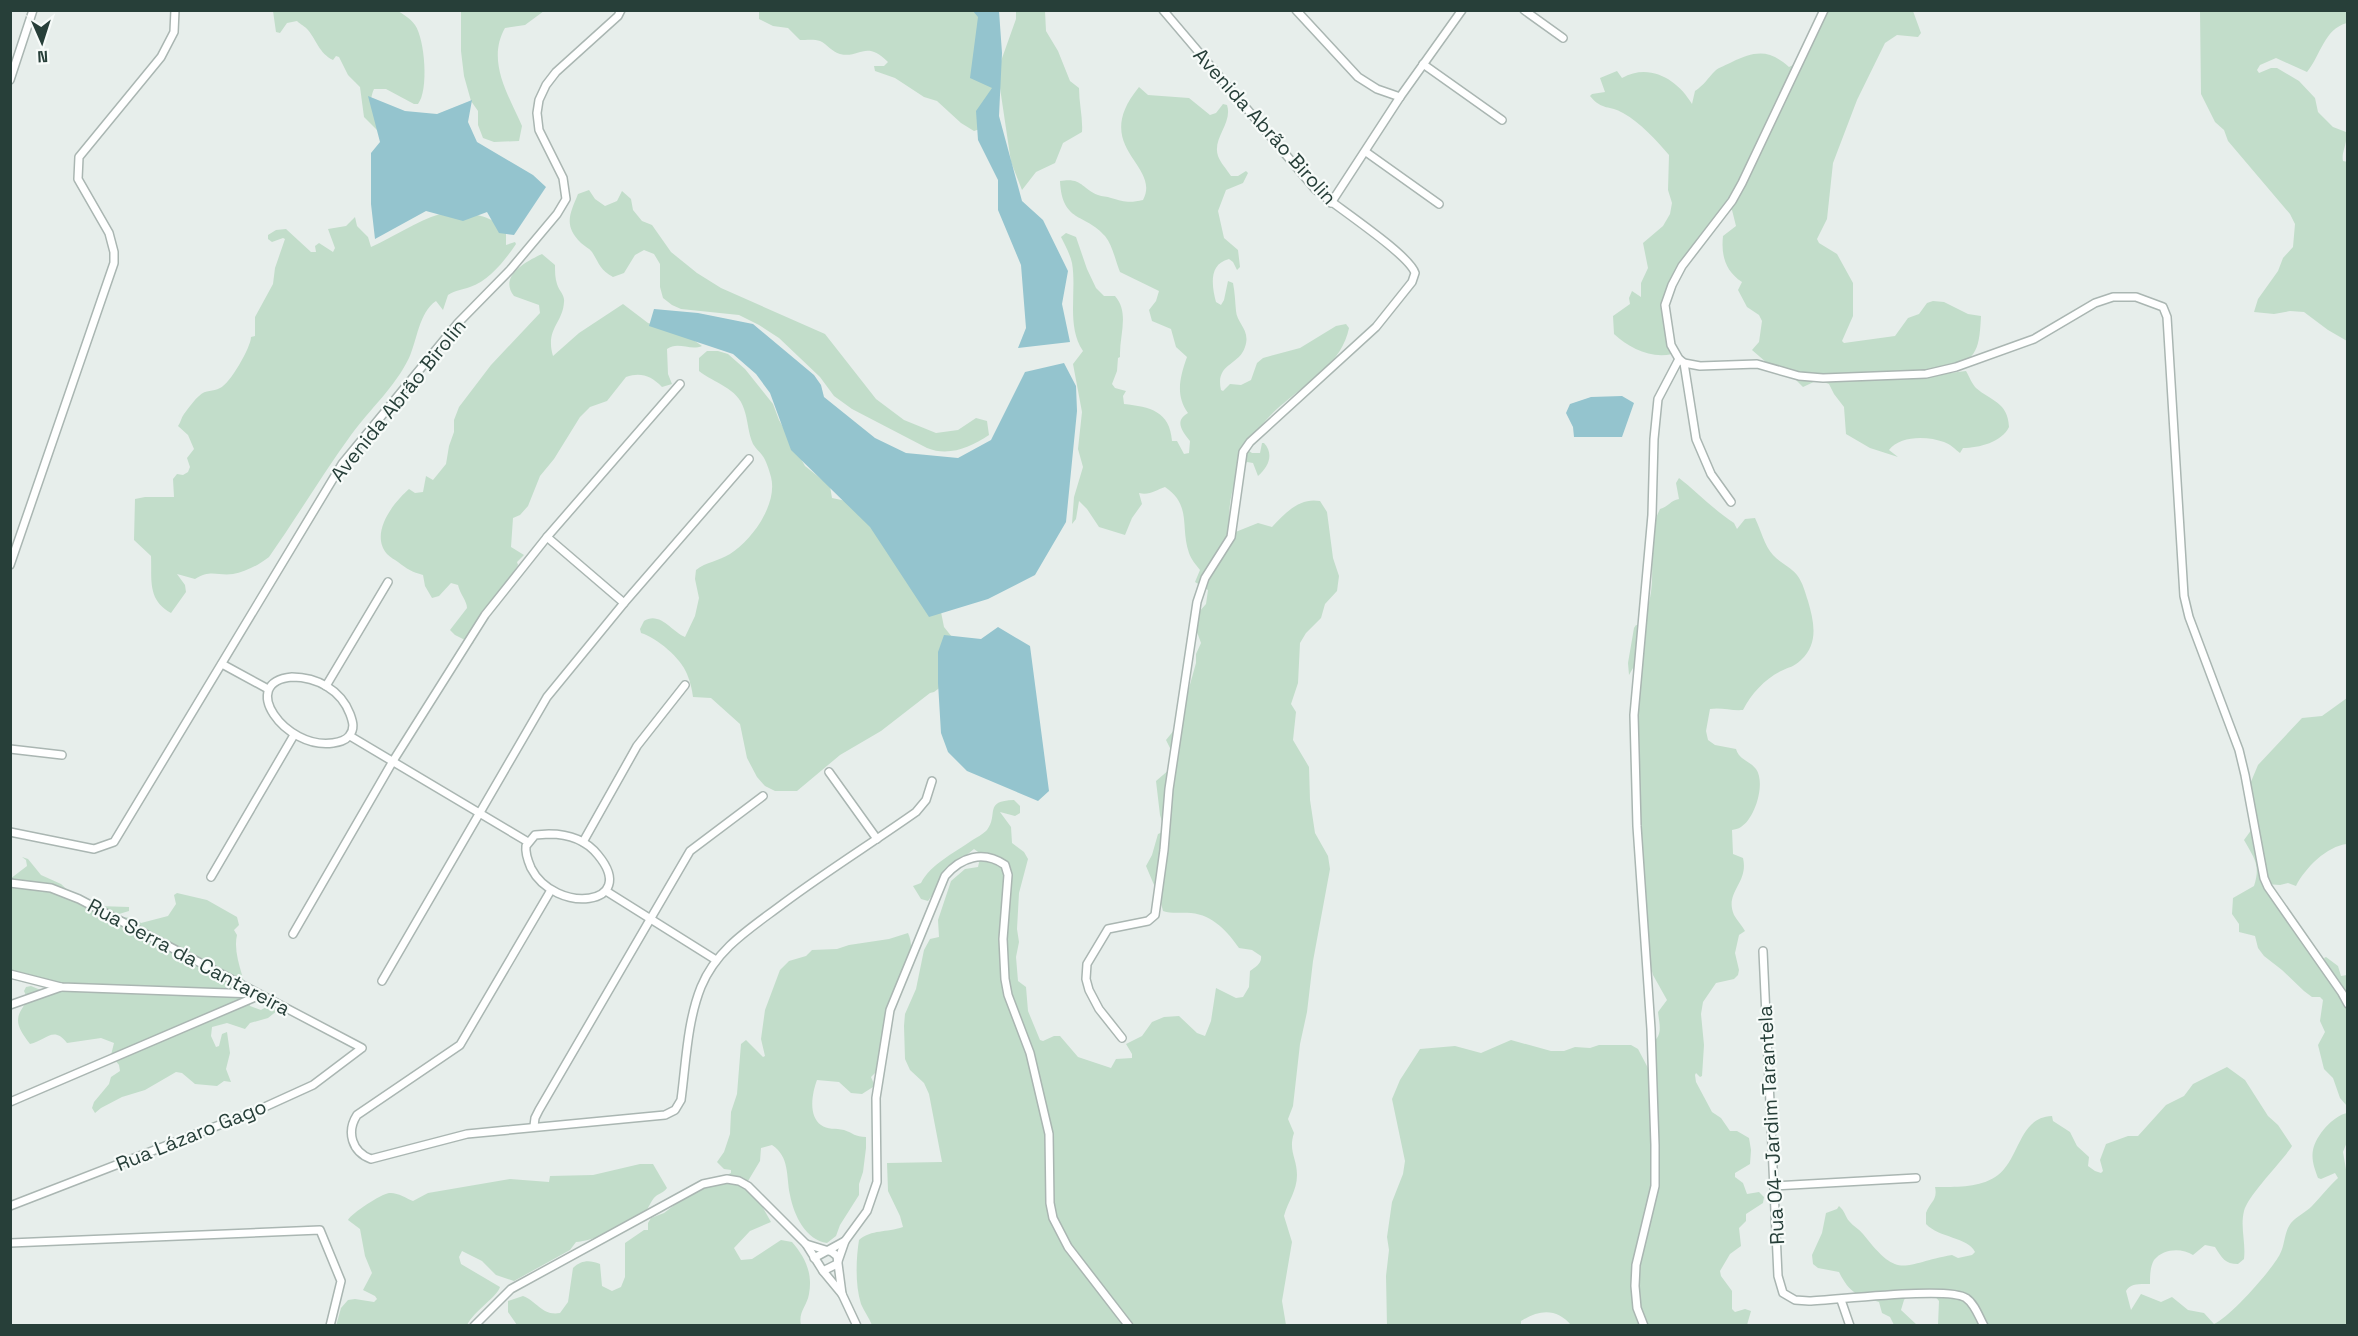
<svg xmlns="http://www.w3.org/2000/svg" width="2358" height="1336" font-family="'Space Grotesk',sans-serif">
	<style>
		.green { fill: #c2ddca }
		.water { fill: #94c4ce }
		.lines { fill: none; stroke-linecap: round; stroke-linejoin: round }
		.minor-casing { stroke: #aab6b2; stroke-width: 10 }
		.minor { stroke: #fff; stroke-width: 7 }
		.labels { text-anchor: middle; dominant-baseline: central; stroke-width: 4.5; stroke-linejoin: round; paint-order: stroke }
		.street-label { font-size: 20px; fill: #273f39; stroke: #f7fbf9 }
	</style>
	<rect width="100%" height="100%" fill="#e7eeeb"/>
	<!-- green -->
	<g class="green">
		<path d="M396,10C403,14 410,18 415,25C425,39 429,91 418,104H414L386,89H374C367,104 374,114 383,127L380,133L364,117L360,87L348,75L339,57L336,56L333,60C319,53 317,41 308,30C306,27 300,24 297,21L287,23L280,33L276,32L273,11Z"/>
		<path d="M461,11H544L525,25L505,28C486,61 509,96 522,126L519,141L494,142L483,138L478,125V111L471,101L464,76L461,51Z"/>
		<path d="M759,11H979L1001,61L1016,19V11H1045L1046,31L1058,51L1070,81L1079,88C1079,103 1083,118 1082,132L1063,143L1055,163L1036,172L1022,190L1011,162L1000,88L980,129L974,131L961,123L937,101L924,97L895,78L875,71L874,66H884L888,62C865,39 860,59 840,54C832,52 827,44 820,41C815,39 806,40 800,40L788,28L773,26L759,19Z"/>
		<path d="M1820,11H1913L1921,33L1918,37L1897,35L1885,43L1857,100L1833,163L1827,219L1817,239L1819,243L1837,254L1853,283V316L1842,341L1844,343L1895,336L1908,318L1919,314L1927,303L1933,301L1944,302L1968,314L1981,316C1979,355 1976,358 1941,374L1966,371C1969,376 1972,384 1976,388C1991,401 2008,402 2009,427C2002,442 1979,448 1963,448L1960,453C1955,449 1950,444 1944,442C1928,436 1900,435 1889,450L1898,457L1870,448L1846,434L1844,407L1834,394L1829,384L1818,380L1803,387L1791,375L1782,372V376L1752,350L1759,342L1762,321L1759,315L1747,307L1738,290L1742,282C1725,271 1721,255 1723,236L1736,226L1732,210L1730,209L1686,258L1666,304L1672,354C1651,359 1629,348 1614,334L1613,316L1630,304L1629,298L1632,291L1641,297V283L1648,268L1643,243L1663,226L1670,214L1672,203L1668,190L1669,155C1656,140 1641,123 1623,113C1610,105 1602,111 1590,96L1592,94L1605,92L1600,78L1617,71L1622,78C1650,62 1678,80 1692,104L1695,91C1704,85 1708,78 1715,71C1719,67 1727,65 1732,62C1755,51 1769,49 1789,67L1795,64Z"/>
		<path d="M2200,11H2347V23C2324,29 2321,55 2307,72L2276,58L2260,65L2257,70L2259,73L2271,68H2277L2299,81L2315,98L2318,112L2333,127L2346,132C2348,144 2341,152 2343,161L2348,162L2347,341L2328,330L2304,312L2290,311L2274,314L2254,312L2258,299L2278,271L2283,258L2293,247L2295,224L2290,214L2228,141L2224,130L2215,122L2201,94Z"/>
		<path d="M1139,87L1148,95L1189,98L1210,115L1216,113L1223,104L1227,105C1233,123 1212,138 1218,156C1220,162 1227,170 1231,176H1238L1246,171L1248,173L1243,183L1226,190L1218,211L1224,238L1238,250L1240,267L1237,270L1233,262L1229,259C1208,264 1212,287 1216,302L1221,305L1224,300L1228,281L1233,283C1235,293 1235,301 1236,311C1237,324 1251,330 1245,347C1239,366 1215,363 1221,390L1223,391L1230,384L1241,385L1251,380L1257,363L1263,358L1300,348L1336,326L1346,324L1349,328C1342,363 1309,381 1284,403C1275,410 1268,418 1261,426C1254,433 1247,438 1246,449L1252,453H1260L1262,443H1264C1274,454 1269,466 1258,476L1253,463L1247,462C1233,473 1224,518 1233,533L1258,523L1272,527C1285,513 1300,497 1320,501L1327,512L1333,558L1339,576L1337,591L1325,604L1321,618L1306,633L1300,643L1298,683L1291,704L1296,712L1293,740L1309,767L1310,800L1315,833L1328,856L1330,869L1313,961L1307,1012L1300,1044L1293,1106L1288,1119L1294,1133C1288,1151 1297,1158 1297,1175C1297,1191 1288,1201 1284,1216L1292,1242L1282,1301L1286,1325H872C869,1318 864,1311 861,1304C855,1285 856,1259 859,1240C872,1229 886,1233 903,1227L900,1216L888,1191L887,1163L942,1162L929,1094L924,1083L910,1070L905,1059L904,1026L905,1014L916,989L924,950L930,939L939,937L938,920L951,881L965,869L978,867L981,854L974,849L951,868L928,901L921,899L913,886L921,883C931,864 954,853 971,841C976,838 983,834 987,830C999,814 983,801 1014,800L1020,806V813L1015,816L1000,812L1011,827L1012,843L1024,852L1028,859L1019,893L1017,929L1019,942L1016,957L1018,981L1026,987L1028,1011L1040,1040L1043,1041L1054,1036H1060L1078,1057L1111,1068L1116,1059L1132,1058V1054L1126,1044L1142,1036L1152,1022L1164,1017L1179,1016L1197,1033L1205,1036L1211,1021L1216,988L1236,998L1243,997L1249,987L1250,971C1255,967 1262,964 1261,956L1252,950L1239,948C1228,932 1213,915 1191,913C1181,912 1172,914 1163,911L1160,899L1146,866L1152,855L1158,834L1165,831L1160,815L1156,781L1170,769L1173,754L1166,740L1179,724L1196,663V654L1201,643L1197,632L1198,613L1206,604L1208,590L1195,582L1200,570C1196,565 1191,559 1189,553C1180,527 1192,505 1165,487C1156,490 1149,496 1139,493L1142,504L1132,518L1125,535L1099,527L1087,509L1079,501L1076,519L1072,524L1074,497L1083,467L1078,449L1082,412L1073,364L1083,351C1066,326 1077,292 1072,263C1070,254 1065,245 1061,237L1066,233L1076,237L1087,269L1096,288L1104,296H1115C1130,313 1119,336 1120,357L1118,358L1117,371L1112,384L1115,388L1126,391L1123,396L1124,404C1150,407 1170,411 1172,441H1177L1184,454L1189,453L1190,441C1182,431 1174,421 1188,413C1175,395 1180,377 1187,357L1176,347L1171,329L1152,321L1149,310L1156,301L1159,291L1120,272C1115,260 1113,246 1105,236C1085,213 1062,223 1060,181C1082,177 1081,188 1098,195C1102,197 1107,196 1111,198C1124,202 1130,203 1143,200C1162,164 1089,148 1139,87Z"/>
		<path d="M589,190L595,199L605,206L617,201L622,191L631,199L633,210L642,221L652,225L671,252L697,273L721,288L825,334L876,399L904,420L936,433L958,430L976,418L987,421L989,435C971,447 949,457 927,448L852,409L834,396L820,377L779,338L759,325L739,315L681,309L672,305L663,298L660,287V264L654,254L644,250L635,255L624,273L613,277C600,270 599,263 592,252C589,248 584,246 581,243C563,225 570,214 578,194Z"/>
		<path d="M440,214C467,214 485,210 506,231V245L515,242L516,244C506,259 489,281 470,287C462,290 456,290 448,295L443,310L436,301C419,312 417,341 409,358C395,387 370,409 351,435C322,475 297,517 269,557C259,565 245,572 233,574C217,576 211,569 195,579L177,574L185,585L186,592L171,613C147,600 152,579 151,556L134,540L135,499L145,497H174L173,479L177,474L183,475L188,472L190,467L187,458L194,449L188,435L178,426C181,422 181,418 184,414C187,410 196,398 199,396C206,389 213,392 220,388C230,384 251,347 251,337L255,336V317L273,284L275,268L285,239L283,238L272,242L268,239V235L276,230L286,229L311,252H316L315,246L319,243L333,252L335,248L328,229L346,226L355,217L357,226L368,237L371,247C394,237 416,221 440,214Z"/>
		<path d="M542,254L555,265C555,272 555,278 557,284C559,291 565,295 564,302C563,323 545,329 553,356L579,333L623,304L648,323L685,334L702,346C690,351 678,341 667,349L668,374L672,384L662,387C651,376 641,372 626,377L607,401L590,407L580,417L554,459L540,476L528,506L520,515L513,518L511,547L524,555L517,562L518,565L477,629L473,644L455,635L450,630L467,608C467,601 460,594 458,585L451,583L439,596L432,598L425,586L423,575C412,572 407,569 398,562C395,560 390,557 387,554C369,533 394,502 409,489L415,493L423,492L426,476L433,480L446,464L449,446L454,432V420L459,407L491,365L540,313L539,305L514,296C498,276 527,261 542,254Z"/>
		<path d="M707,351H718L728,354L745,369L773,404L779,420L805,466L830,486L832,498L851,502L941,612L944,627L952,637L942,686L934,692L930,693L881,731L840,755L797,791H775L765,786L757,777L747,758L740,724L711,698L693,697C692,689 690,681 687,674C681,658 657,638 641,633L640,629L644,621C660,611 672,632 685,637L695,616L699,598L695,579L696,570C706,562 719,561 730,554C752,540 778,504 771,477C769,470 766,460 762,455C759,451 756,449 753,444C748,433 748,420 744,409C738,388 714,383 699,371V358Z"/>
		<path d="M1679,478C1697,492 1714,510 1734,523L1737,529L1745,519L1755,518C1761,530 1764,545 1773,555C1780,563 1790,566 1797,575C1803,583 1805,592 1808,601C1814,622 1819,643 1801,660C1794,667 1789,667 1781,671C1765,679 1751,694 1743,710C1731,711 1721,707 1710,709L1706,731L1708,740L1715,745L1736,749C1739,760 1750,761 1756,769C1766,783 1755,819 1741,827C1738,829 1735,829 1732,830L1733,854L1743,858C1749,883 1724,892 1734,915C1737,920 1742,926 1745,931L1739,935L1735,953L1739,970L1738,975L1734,979L1716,983L1703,1002L1701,1014L1704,1045L1702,1076L1700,1077L1696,1073L1695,1075L1696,1082L1712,1112L1721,1118L1730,1131H1737L1749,1138L1751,1150L1750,1164L1735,1173V1177L1743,1183L1747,1194L1759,1192L1764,1197L1763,1203L1746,1214V1221L1739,1228L1741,1246L1730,1254L1720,1271L1721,1276L1732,1291V1309L1735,1312L1745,1309L1751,1311L1747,1325L1572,1326C1557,1308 1540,1309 1521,1321V1325L1387,1326L1386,1276L1389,1250L1387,1237L1392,1202L1403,1174L1405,1161L1392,1099L1400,1080L1420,1049L1455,1046L1481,1053L1511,1040L1551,1051H1564L1575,1047L1590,1048L1599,1045H1631L1638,1049L1648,1068L1651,1096L1654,1041C1663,1034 1659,1022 1658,1012L1667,1000L1653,975L1648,956L1644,925L1646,888L1640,866L1634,672L1633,668L1629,675L1628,663L1634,628L1636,625L1642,626C1645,617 1648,607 1650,598C1656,570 1646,535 1660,509C1668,507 1671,500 1679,499L1676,483Z"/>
		<path d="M2347,698V844C2327,846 2305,868 2296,886L2288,883L2280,885L2266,884L2329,970L2324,958L2326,957L2338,966L2341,976L2347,975V1106L2340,1098L2333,1078L2324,1069L2318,1045L2325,1032L2320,1021L2323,1000L2320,997H2312L2304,991L2282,970L2264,956L2258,948L2255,936L2239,932V924L2232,914L2233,898L2254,886C2261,865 2254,858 2244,840L2252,829L2250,784L2258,765L2302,718L2322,716Z"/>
		<path d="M22,857L28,859L41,875L61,884L73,895L82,896L98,906L129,907V911L119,914L118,916L136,919L141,923L168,916L176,904L174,895L177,893L207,900L237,917L239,925L234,930L237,935C232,956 247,983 250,1006L261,1010L273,1003L283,1006L268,1018L250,1023L245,1029L227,1023L212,1027L211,1036L216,1047L219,1046L222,1034L227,1032L230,1053L226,1069L231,1082L224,1081L217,1086L195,1084L182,1073L176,1072L145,1090L122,1097L101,1108L95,1113L92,1108L94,1102L109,1084L111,1077L120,1071L119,1065L111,1055L114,1043L101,1038L67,1043C53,1025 46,1041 30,1044C16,1025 13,1019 28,1000L24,991L26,987L31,986L43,991L46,986L11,975L10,879L27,866L26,860Z"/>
		<path d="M908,933C919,957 897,981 890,1003C883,1024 881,1049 877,1071L871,1077L874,1084L873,1087L862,1094L851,1093L839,1082L817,1080C812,1093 808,1116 821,1125C827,1130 836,1128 844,1130C853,1133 855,1137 866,1137V1148L863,1172L859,1184V1195L840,1225L836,1236L827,1243C806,1240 794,1216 790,1195C786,1176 790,1157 772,1145L761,1148L760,1161L748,1181L771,1222L750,1231L734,1248L741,1260L752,1259L781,1240L792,1242C805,1257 813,1273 809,1294C807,1306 798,1312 801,1325H517L508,1312V1301L523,1296C538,1302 542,1316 560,1313L568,1302L573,1268C582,1260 589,1260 600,1264L602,1286L612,1291L621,1287L625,1277V1243L644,1230H648V1223L651,1218L664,1213L697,1188L731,1173V1170L724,1169L717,1162L724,1152L730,1134L731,1112L737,1094L741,1044L746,1040L763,1057L765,1056L761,1039L765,1010L780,970L789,961L806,956L812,950L837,949L849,945L889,939Z"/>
		<path d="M2227,1067L2245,1080L2268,1116L2278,1125L2292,1146C2281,1163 2248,1195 2244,1211C2240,1227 2246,1243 2244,1259L2238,1264C2225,1264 2222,1258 2215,1247L2205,1245L2193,1255C2182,1248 2164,1248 2154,1260C2150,1267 2150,1276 2150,1284C2141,1284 2130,1283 2126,1291L2131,1310L2141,1294L2161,1302L2172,1297L2188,1310L2204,1313L2214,1324C2230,1317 2272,1270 2280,1254C2285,1245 2284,1232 2291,1223C2297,1216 2306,1212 2312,1206C2321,1197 2328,1187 2338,1178L2335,1173L2321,1179L2318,1178C2315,1170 2311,1160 2313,1150C2316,1135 2333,1116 2347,1113V1142L2343,1152L2348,1181L2347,1325H1938L1939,1301C1930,1290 1923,1289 1910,1292L1904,1300L1901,1310L1917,1325H1894L1890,1317L1882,1313L1879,1302C1857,1295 1850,1294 1839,1272L1818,1268L1813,1264L1812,1255L1822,1233L1826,1213L1837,1209L1839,1206C1845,1211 1845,1216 1849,1221C1853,1226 1859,1229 1863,1234C1900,1281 1901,1264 1952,1255L1958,1258L1972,1255L1975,1252C1968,1237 1939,1238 1926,1224C1926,1223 1926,1214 1926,1213C1930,1202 1938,1200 1935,1187C1956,1187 1981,1188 1998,1175C2020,1158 2019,1117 2052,1116L2053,1121L2070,1132L2077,1146L2089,1157L2088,1166L2095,1171L2101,1173L2103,1171L2100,1160L2106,1144L2128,1136H2138L2166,1105L2184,1096L2193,1084Z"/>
		<path d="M640,1164H653L667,1188C663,1193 660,1193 656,1196C650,1201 648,1211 642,1216C629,1227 592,1241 576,1242L570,1250L514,1281L496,1275L482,1261L462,1251L459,1257L461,1264L500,1287C497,1297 474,1311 467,1325L336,1326L341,1308L348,1300L355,1299L374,1302L377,1299L375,1296L363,1290L372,1273L365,1256L360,1229L348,1220C352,1213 381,1194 389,1193C397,1192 406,1198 413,1201L428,1193L510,1179L549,1182L550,1176L593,1175Z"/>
	</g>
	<!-- water -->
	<g class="water">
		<polygon points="973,11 999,11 1002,53 999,116 1022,201 1043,220 1068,271 1062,304 1070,342 1018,348 1026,328 1021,265 998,210 998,180 978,140 976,111 992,88 970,78 978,17"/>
		<polygon points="368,96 405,111 437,114 472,100 468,122 477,142 533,175 546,187 514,235 499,233 487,212 463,221 426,211 375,239 371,204 371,153 380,142"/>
		<polygon points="654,309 698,313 753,324 814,375 821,385 824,397 875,438 906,453 958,458 991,440 1025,372 1064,363 1076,386 1077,411 1066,522 1035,575 988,599 929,617 870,527 791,450 770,393 756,374 733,354 649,326"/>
		<polygon points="1622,396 1634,403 1622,437 1574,437 1573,427 1566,413 1570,404 1591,397"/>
		<polygon points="998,627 1030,646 1049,791 1038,801 967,771 948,752 941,733 938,683 938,652 944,635 981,639"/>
	</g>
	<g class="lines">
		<!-- minor casing -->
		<g class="minor-casing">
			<g id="minor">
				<polyline points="1296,10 1358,77 1377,89 1400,97"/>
				<polyline points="1524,10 1563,38"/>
				<polyline points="1824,10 1742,183 1732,201 1682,266 1672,285 1665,305 1671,345 1679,359 1684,363 1700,366 1757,364 1799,376 1823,378 1926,374 1956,367 2034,339 2095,303 2113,297 2136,297 2163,307 2167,317 2184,596 2189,617 2239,750 2245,775 2264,878 2268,887 2342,993 2348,1004"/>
				<polyline points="1423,64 1502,120"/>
				<polyline points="10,80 33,10"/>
				<polyline points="1366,152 1439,204"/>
				<polyline points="1331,203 1400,97 1462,10"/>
				<polyline points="1684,363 1696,439 1711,474 1731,502"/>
				<polyline points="547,537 624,603"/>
				<polyline points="10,565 114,263 114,252 109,233 78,179 79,157 161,57 174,32 175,10"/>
				<polyline points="222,664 268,689"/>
				<path d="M292,677C317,677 341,690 350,714C353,722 355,729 349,736C345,741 339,742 333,743C285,750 237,682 292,677Z"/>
				<polyline points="326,686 388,582"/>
				<polyline points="350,736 528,842"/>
				<polyline points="10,749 62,755"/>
				<polyline points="829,772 877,839"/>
				<polyline points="10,832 94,849 114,842 342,464 458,323 510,270 557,214 566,199 563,178 539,130 537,113 539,100 546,85 556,72 618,16 621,10"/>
				<path d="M549,834C568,834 586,840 598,855C640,906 555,915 531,868C528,861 525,853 526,846L535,835Z"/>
				<polyline points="583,842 637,746 685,685"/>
				<polyline points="211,877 294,735"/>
				<polyline points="10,883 51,888 79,899 362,1048 313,1085 258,1110 10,1206"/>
				<path d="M551,890L460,1045L357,1115C346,1132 352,1152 371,1159L467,1134L665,1115L675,1110L681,1100C686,1063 687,1022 701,987C717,948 751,928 784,903C827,871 872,843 916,812L926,800L932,781"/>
				<polyline points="606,891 716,960"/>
				<polyline points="293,934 393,761 485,615 547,537 680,384"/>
				<path d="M1763,951L1778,1276L1783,1293L1795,1300L1809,1301C1837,1300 1949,1286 1966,1298C1975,1304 1979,1317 1984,1326"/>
				<polyline points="10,974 61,987 258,994"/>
				<polyline points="382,981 547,697 624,603 749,459"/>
				<polyline points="10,1005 61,987"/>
				<path d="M1122,1038L1099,1009L1089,990L1086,979L1087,964L1108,929L1148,921L1155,915L1164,850L1169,789L1197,602L1205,578L1231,537L1243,452L1250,442L1376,327L1412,282L1415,273C1409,254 1335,206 1315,189L1163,10"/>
				<polyline points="10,1102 260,995"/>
				<polyline points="534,1126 535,1118 539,1110 690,851 763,796"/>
				<polyline points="1774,1186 1916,1178"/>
				<polyline points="10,1243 320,1230 341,1281 330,1326"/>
				<polyline points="806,1244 832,1252 837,1256 842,1294 857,1326"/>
				<polyline points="814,1258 845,1241"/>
				<path d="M823,1271L837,1264L845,1241L867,1211L877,1182L876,1098L890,1010L945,876C961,857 983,850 1005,865L1008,875L1003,939L1005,979L1008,995L1030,1053L1049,1134L1050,1203L1053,1218L1068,1247L1129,1326"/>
				<polyline points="1841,1300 1850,1326"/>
				<polyline points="474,1326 511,1289 703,1184 727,1179 739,1181 748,1186 806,1244 823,1271 842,1294"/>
				<polyline points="1644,1326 1637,1308 1635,1286 1636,1265 1655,1186 1655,1145 1651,1029 1637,826 1634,715 1652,515 1654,439 1658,399 1679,359"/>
			</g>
		</g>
		<!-- minor -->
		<use href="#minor" class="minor"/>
	</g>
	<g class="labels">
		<!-- street labels -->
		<g class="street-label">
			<text transform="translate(1265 126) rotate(48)">Avenida Abrão Birolin</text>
			<text transform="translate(398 400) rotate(-51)">Avenida Abrão Birolin</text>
			<text transform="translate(189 957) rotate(28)">Rua Serra da Cantareira</text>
			<text transform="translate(1771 1125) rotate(-93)">Rua 04- Jardim Tarantela</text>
			<text transform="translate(191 1135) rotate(-22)">Rua Lázaro Gago</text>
		</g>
	</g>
	<!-- border -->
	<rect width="2358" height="1336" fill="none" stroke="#273f39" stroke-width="24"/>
	<!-- north arrow -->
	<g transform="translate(42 42) rotate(177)" stroke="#f7fbf9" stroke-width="4.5" paint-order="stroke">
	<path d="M0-4.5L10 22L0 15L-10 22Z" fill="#273f39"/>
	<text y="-9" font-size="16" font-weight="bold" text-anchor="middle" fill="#273f39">N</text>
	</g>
</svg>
